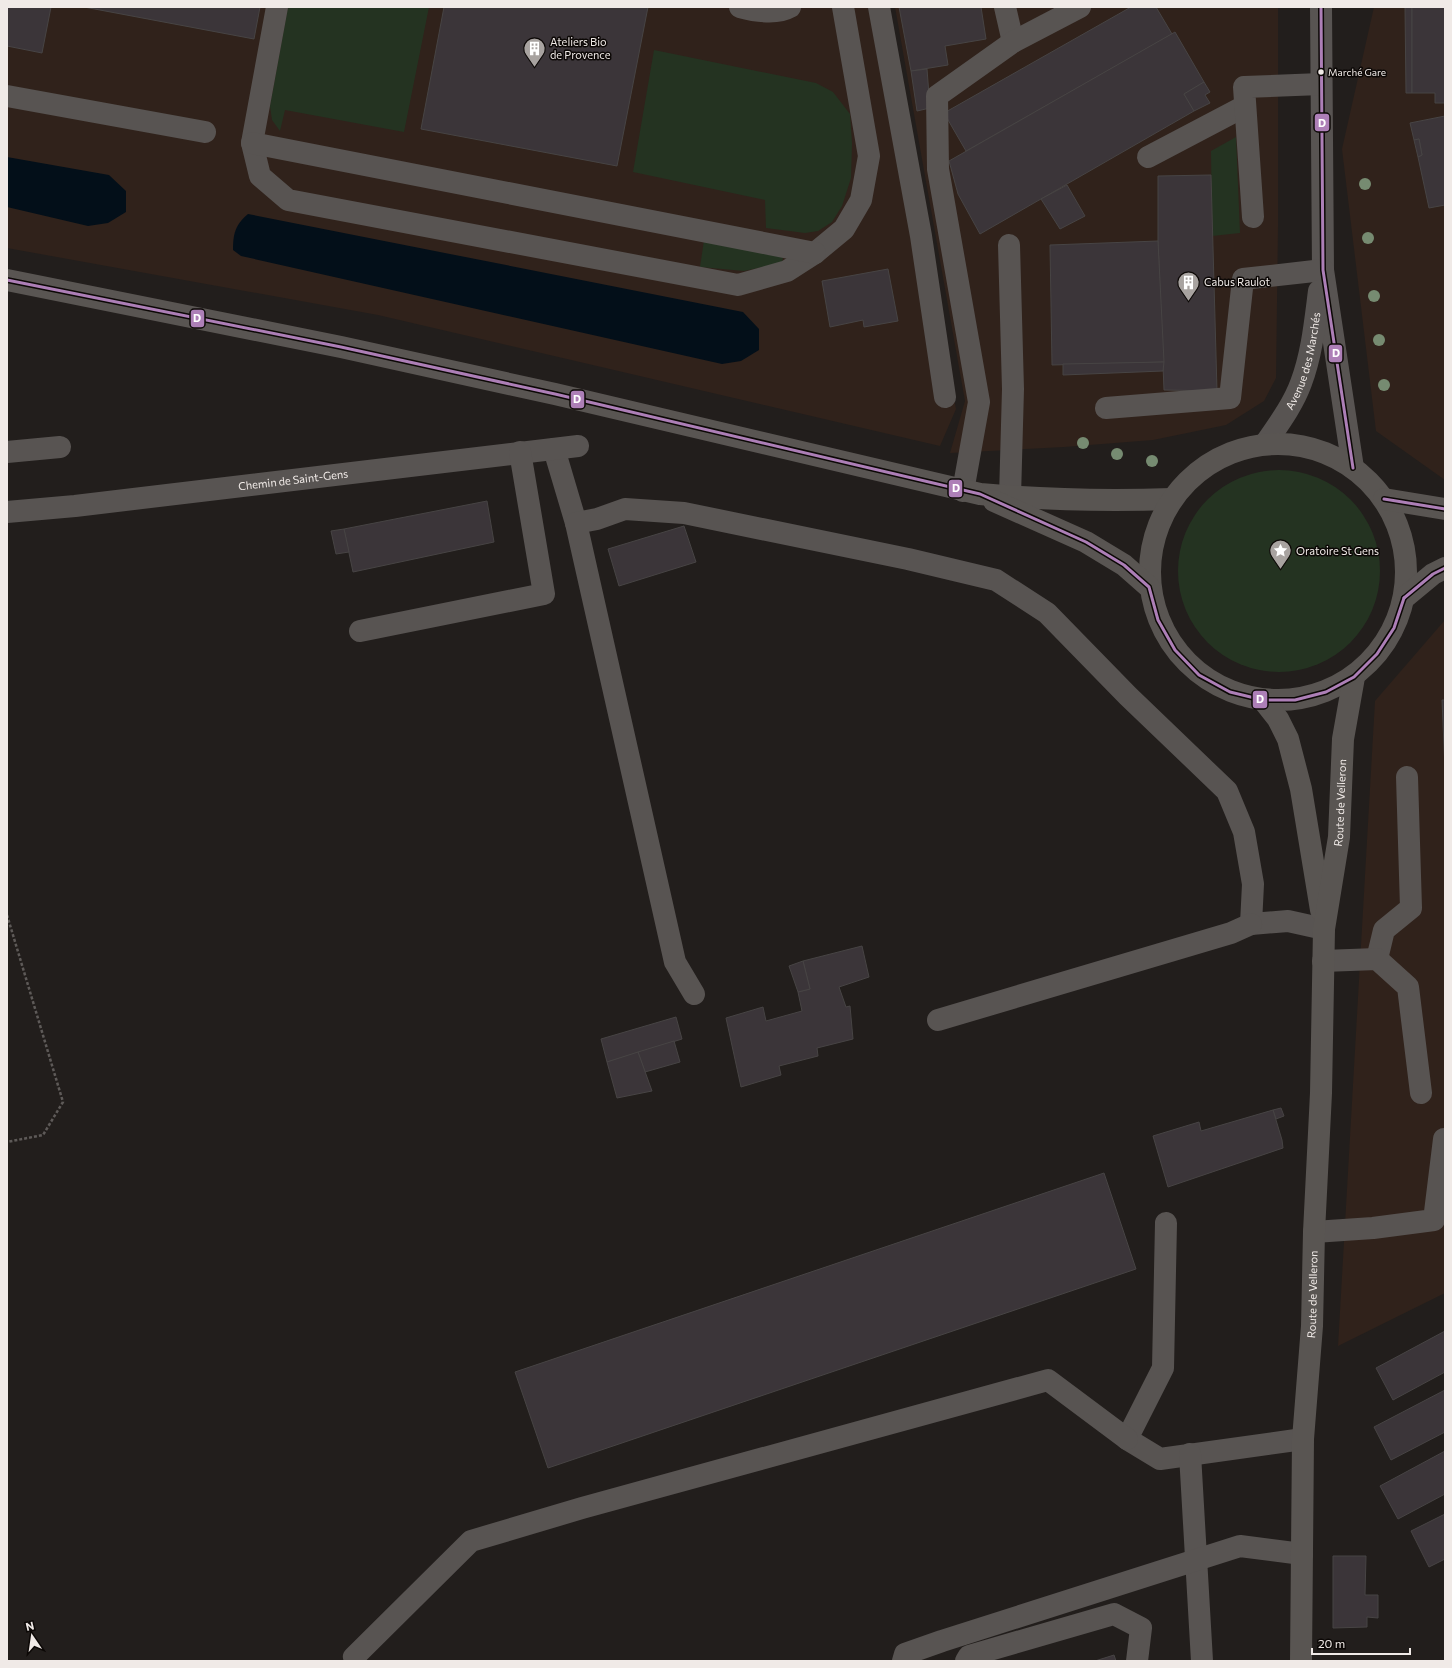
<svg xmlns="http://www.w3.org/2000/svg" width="1452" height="1668" viewBox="0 0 1452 1668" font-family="Commissioner,sans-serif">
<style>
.built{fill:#30221b}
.green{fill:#243321}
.water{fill:#030f19}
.building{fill:#3b3539;stroke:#474444}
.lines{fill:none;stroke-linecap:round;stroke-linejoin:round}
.path{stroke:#5e5a58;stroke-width:2.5;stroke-dasharray:3 2;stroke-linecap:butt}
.minor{stroke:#585452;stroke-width:22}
.major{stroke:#595552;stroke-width:22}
.bus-1-casing{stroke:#0c0806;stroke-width:6}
.bus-1{stroke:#ad7fb7;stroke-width:3}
.tree{fill:#768b71}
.bus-dot{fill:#f0eae7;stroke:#0c0806;stroke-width:1.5}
.labels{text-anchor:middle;stroke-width:3;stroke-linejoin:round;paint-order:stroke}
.bus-label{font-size:10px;fill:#f0eae7;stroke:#0c0806;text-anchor:start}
.poi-label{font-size:11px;fill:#f0eae7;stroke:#0c0806;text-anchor:start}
.street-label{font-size:11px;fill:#f0eae7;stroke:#0c0806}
.line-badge{stroke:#0c0806;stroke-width:1.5}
.badge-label{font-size:11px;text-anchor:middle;font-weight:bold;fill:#fff}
</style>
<rect width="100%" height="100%" fill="#221e1c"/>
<g class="built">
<polygon points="7,7 883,7 956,409 940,446 378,315 7,248"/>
<polygon points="895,7 1278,7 1278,227 1276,378 1264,401 1226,425 1153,440 1064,447 950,453 965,401"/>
<polygon points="1374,7 1445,7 1445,480 1376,431 1342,149"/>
<polygon points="1445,620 1445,1293 1338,1346 1375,701"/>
</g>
<g class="green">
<polygon points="288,7 429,7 404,132 285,110 280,131 272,120 270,106"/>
<polygon points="654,50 816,83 833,92 850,114 852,143 851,178 842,206 832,222 818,231 805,233 766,228 765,200 633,172"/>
<polygon points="1236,137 1240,233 1212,236 1211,151"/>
<polygon points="704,240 783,257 782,263 744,271 700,267"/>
<circle cx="1279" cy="571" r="101"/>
</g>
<g class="water">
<polygon points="7,157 109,175 126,191 126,212 108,223 88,226 7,207"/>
<path d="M248 214 743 312 759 329V350L741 361 722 364 241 256 233 250C233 234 235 225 248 214Z"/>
</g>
<g class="building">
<polygon points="7,7 51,7 42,53 7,46"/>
<polygon points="84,7 260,7 254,39"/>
<polygon points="444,7 648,7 617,166 421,129"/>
<polygon points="899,7 981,7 986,39 945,46 948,65 911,71"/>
<polygon points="1131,7 1156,7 1172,34 966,151 944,113"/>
<polygon points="1405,7 1412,7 1412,93 1406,93"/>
<polygon points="1412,7 1445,7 1445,103 1435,103 1435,93 1412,93"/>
<polygon points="1175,32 1204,82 1184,94 1194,111 980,234 958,194 949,161"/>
<polygon points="927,69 930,108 917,111 911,71"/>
<polygon points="1204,82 1210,92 1205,95 1210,103 1194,111 1184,94"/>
<polygon points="1445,116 1445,205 1429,208 1418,157 1422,155 1419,139 1414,140 1410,123"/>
<polygon points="1419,139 1422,155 1418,157 1414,140"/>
<polygon points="1211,175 1217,391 1164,390 1158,241 1158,176"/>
<polygon points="1067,185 1085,216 1060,229 1041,199"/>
<polygon points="1158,241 1164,362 1052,365 1050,245"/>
<polygon points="888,269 898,321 864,327 863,320 830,327 822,281"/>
<polygon points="1164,362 1163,371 1063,375 1063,364"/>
<polygon points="487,501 494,542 353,572 344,529"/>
<polygon points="684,526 696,562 619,586 608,549"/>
<polygon points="344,529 349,552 336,554 331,531"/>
<polygon points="1442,700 1445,700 1445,769"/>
<polygon points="862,946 869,977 839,987 846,1007 850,1006 853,1039 817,1048 818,1056 779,1066 781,1075 741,1087 726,1018 763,1007 766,1021 802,1011 798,992 810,989 803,961"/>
<polygon points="803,961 810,989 798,992 789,966"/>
<polygon points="676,1017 682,1039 607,1062 601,1039"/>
<polygon points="674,1041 680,1062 645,1072 638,1052"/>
<polygon points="638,1052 652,1091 617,1098 607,1062"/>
<polygon points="1281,1108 1284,1116 1276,1119 1273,1110"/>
<polygon points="1273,1110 1282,1140 1283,1148 1168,1187 1153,1136 1199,1122 1201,1131"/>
<polygon points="1104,1173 1136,1269 548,1468 515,1372"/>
<polygon points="1445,1331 1445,1372 1393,1400 1376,1368"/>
<polygon points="1445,1390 1445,1432 1391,1460 1374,1427"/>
<polygon points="1445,1451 1445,1494 1398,1519 1380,1486"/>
<polygon points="1445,1514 1445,1559 1429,1567 1411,1531"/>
<polygon points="1333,1556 1366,1556 1365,1595 1378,1595 1378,1618 1367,1617 1367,1627 1333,1628"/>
<polygon points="1114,1655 1116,1661 1095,1661"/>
</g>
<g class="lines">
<polyline class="path" points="7,915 63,1102 43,1135 7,1142"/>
<g class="minor">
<polyline points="277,7 252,143 260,176 288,200 738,285 787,271 815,253 844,229 861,200 869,156 843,7"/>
<path d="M740 7C755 11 776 15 790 7"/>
<polyline points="879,7 921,236 945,397"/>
<polyline points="1005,7 1013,42"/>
<polyline points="1321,7 1323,270 1353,468"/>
<polyline points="7,96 205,132"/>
<polyline points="252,143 815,253"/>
<polyline points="1148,157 1245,106"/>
<polyline points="1253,217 1244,87 1321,84"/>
<polyline points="1009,245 1013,389 1010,497"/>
<polyline points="1106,408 1230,398 1243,279 1323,270"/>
<path id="s1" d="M1265 444C1278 425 1293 405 1301 383 1312 354 1315 322 1319 291"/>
<polyline points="554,449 576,523"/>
<polyline points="7,452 60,447"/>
<polyline points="963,491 979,402 938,169 937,96 1013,42 1080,7"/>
<path id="s2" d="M7 512 75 506 578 446"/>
<polyline points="360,631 544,594 520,452"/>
<polyline points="1377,959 1384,930 1411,908 1407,777"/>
<polyline points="1323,961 1377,959 1408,987 1421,1093"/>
<polyline points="694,994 675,962 576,523 597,519 625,509 684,513 908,559 996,580 1047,613 1128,696 1227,791 1244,832 1253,884 1251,924 1288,921 1324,929"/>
<polyline points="938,1020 1231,933 1251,924"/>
<polyline points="1166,1223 1163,1368 1127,1439 1160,1459 1303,1439"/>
<polyline points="1314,1232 1373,1228 1434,1220 1444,1139"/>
<polyline points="1190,1454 1202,1661"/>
<polyline points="356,1661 354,1657 471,1541 582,1508 1048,1380 1127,1439"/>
<polyline points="903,1661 905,1654 942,1641 1240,1546 1302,1554"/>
<polyline points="966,1661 969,1656 1114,1614 1141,1628 1137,1661"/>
</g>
<g class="major">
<path d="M7 280 341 347 555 394 980 494C1045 500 1107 501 1172 499"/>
<circle cx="1278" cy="572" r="128"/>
<polyline points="1384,499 1445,509"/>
<polyline points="994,501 1086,542 1124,565 1149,587"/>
<polyline points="1404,598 1433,574 1445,568"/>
<polyline points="1263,700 1278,719 1288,739 1301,789 1321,910"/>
<path id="s3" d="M1301 1661 1303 1439 1312 1326 1314 1232 1321 1093 1324 929 1339 837 1343 739 1354 677"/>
</g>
<defs>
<g id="bus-1">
<polyline points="1321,7 1323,270 1353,468"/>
<polyline points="7,280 341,347 555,394 980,494 1086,542 1124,565 1149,587 1158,620 1175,650 1199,675 1230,692 1263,700 1295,700 1326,692 1354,677 1377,654 1394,628 1404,598"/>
<polyline points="1384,499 1445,509"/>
<polyline points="1404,598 1433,574 1445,568"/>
</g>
</defs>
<use href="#bus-1" class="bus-1-casing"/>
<use href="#bus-1" class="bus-1"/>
</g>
<g class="tree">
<circle cx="1365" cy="184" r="6"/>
<circle cx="1368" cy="238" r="6"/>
<circle cx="1374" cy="296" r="6"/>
<circle cx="1379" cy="340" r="6"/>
<circle cx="1384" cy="385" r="6"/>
<circle cx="1083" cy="443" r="6"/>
<circle cx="1117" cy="454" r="6"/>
<circle cx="1152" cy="461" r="6"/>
</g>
<defs>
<symbol id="building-pin" viewBox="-11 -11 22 30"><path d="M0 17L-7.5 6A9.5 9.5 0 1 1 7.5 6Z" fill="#a8a3a0" stroke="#0c0806"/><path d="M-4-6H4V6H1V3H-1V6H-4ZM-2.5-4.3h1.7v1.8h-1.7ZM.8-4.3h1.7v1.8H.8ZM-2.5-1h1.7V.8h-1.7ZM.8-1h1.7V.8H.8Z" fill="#fff"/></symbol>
<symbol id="sight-pin" viewBox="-11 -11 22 30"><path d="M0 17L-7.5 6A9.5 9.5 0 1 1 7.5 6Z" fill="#a8a3a0" stroke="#0c0806"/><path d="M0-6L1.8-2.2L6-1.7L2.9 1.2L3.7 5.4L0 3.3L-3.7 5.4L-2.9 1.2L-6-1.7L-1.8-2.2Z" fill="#fff"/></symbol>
</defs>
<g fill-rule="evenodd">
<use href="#building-pin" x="522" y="36" width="25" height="34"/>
<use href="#building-pin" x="1176" y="270" width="25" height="34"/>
<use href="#sight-pin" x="1268" y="538" width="25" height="34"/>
</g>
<circle class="bus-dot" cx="1321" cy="72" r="3.5"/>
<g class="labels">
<g class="bus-label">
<text x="1328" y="76">Marché Gare</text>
</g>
<g class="poi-label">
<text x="550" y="46">Ateliers Bio<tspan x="550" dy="13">de Provence</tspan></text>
<text x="1204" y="286">Cabus Raulot</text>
<text x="1296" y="555">Oratoire St Gens</text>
</g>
<g class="street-label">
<text dy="4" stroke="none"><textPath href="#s1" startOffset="93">Avenue des Marchés</textPath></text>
<text dy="4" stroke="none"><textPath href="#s2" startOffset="288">Chemin de Saint-Gens</textPath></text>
<text dy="4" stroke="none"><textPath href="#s3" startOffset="860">Route de Velleron</textPath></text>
<text dy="4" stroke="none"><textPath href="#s3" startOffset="367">Route de Velleron</textPath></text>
</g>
</g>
<g class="line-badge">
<rect x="1314" y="113" width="16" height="19" rx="4" fill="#ad7fb7"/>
<rect x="190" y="309" width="15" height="19" rx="4" fill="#ad7fb7"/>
<rect x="1328" y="344" width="15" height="19" rx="4" fill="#ad7fb7"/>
<rect x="570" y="390" width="15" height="19" rx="4" fill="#ad7fb7"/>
<rect x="948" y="479" width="15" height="19" rx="4" fill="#ad7fb7"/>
<rect x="1252" y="690" width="16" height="19" rx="4" fill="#ad7fb7"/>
</g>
<g class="badge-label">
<text x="1322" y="127">D</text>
<text x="197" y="322">D</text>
<text x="1336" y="357">D</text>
<text x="577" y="403">D</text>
<text x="956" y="492">D</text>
<text x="1260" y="703">D</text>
</g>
<rect width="1452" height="1668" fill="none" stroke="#f0eae7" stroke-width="16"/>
<g transform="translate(32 1636) rotate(347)" stroke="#0c0806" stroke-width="3" paint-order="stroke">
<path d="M0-3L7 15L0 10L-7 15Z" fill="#f0eae7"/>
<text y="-6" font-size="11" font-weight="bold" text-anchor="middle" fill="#f0eae7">N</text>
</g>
<path d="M1312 1648v6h98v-6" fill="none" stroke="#f0eae7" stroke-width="2"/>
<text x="1318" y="1648" font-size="12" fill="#f0eae7" stroke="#0c0806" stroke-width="3" paint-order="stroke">20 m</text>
</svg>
